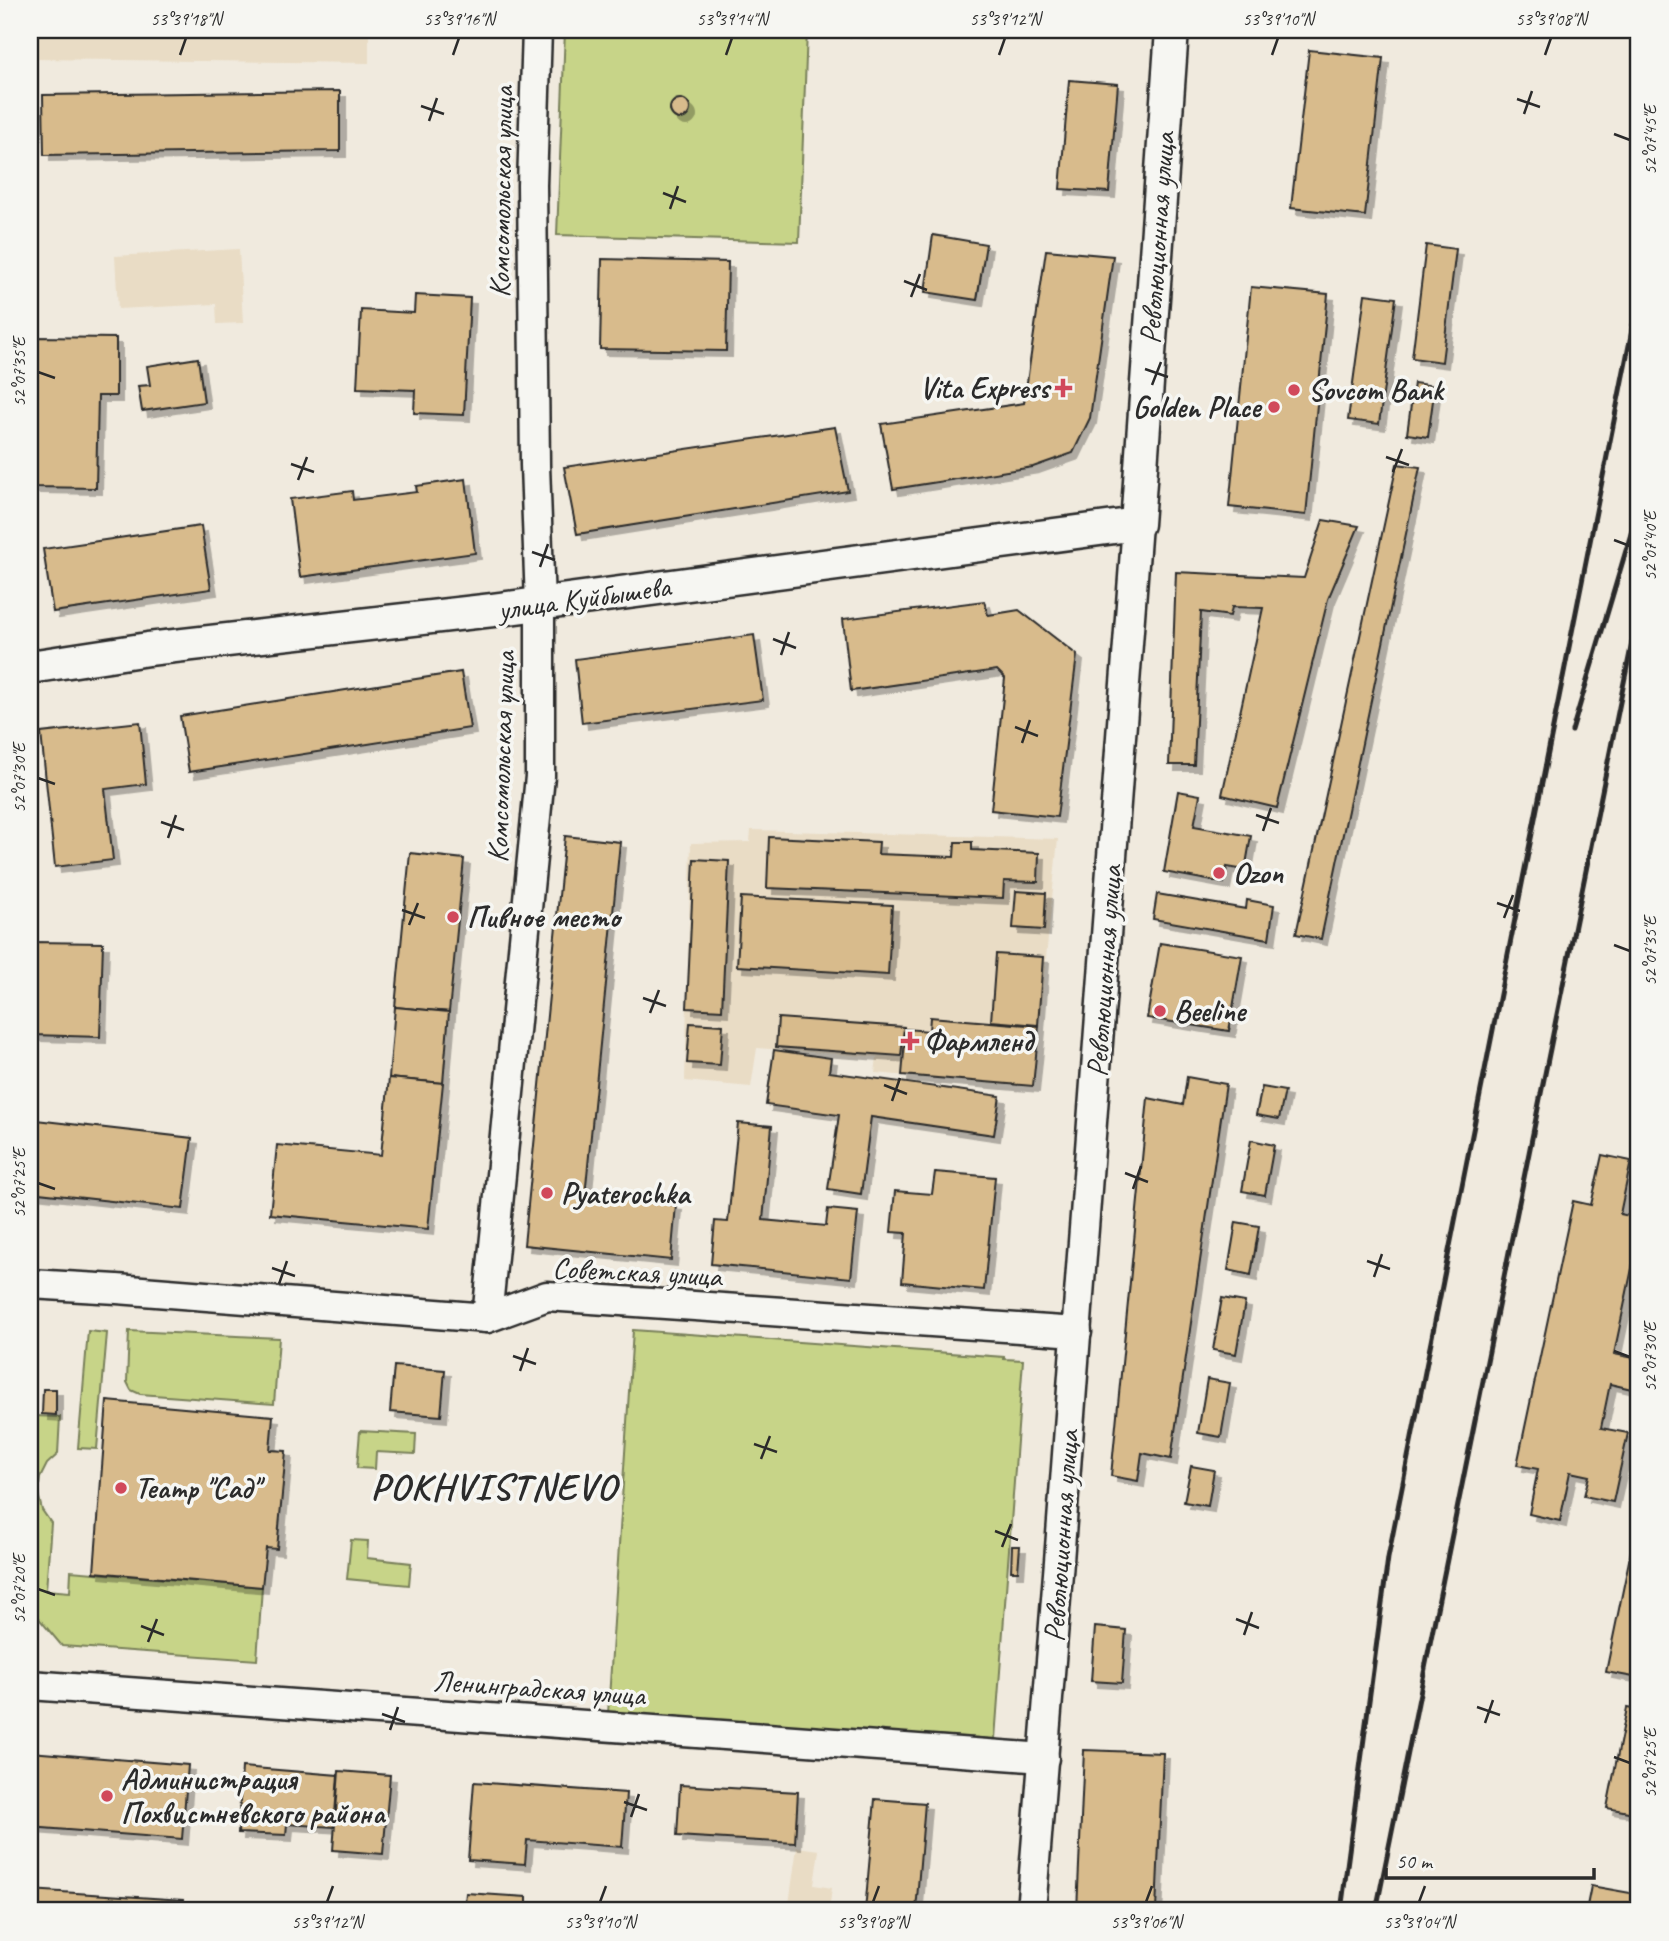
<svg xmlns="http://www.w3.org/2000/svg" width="1669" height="1941" viewBox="0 0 1669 1941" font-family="Caveat,sans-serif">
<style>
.built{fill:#e9dcc5}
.green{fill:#c7d488;stroke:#79805a;stroke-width:2}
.building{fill:#d8bb8c;stroke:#2b2b2b;stroke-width:2;filter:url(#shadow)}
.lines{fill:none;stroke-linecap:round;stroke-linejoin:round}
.tertiary-casing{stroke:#2b2b2b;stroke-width:33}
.secondary-casing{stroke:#2b2b2b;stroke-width:37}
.tertiary{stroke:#f6f6f2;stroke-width:28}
.secondary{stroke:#f6f6f2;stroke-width:32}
.rail{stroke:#2b2b2b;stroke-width:5}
.ticks{fill:none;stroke:#2b2b2b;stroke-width:2.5}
.poi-dot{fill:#d1495b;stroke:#f6f6f2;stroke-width:2.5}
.labels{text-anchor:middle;stroke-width:7;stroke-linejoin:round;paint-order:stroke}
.street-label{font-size:30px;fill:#2b2b2b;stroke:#f6f6f2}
.poi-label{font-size:30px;font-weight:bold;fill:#2b2b2b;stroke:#f6f6f2;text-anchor:start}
.district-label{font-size:37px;font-weight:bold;letter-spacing:2px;fill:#2b2b2b;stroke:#f6f6f2}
.neatline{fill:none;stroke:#2b2b2b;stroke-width:2.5}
.ticks-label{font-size:18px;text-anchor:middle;fill:#2b2b2b}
</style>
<defs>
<filter id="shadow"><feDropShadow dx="6" dy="6" stdDeviation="0" flood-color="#0004"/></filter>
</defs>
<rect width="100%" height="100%" fill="#f0eade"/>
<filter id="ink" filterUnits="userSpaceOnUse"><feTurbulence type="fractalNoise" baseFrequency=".0143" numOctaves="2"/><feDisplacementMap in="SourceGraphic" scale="14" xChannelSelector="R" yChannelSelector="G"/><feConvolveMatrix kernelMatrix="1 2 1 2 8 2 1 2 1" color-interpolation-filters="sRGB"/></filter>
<g filter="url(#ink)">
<g class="built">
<polygon points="33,30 369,30 369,63 33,59"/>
<polygon points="239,249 243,323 217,324 216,304 118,309 115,256"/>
<polygon points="751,830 1058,839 1033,1087 875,1073 877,1057 757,1048 751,1087 685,1081 691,843 750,842"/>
<polygon points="797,1847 819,1850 814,1885 832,1888 829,1911 788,1911"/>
</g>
<g class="green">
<polygon points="565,30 807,30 799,242 557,235"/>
<polygon points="633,1330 1004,1357 1004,1359 1023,1360 995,1739 608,1714"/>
<polygon points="88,1331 107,1333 97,1449 78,1448"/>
<polygon points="129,1331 279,1338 274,1404 140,1394 131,1390 127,1382"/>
<polygon points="34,1416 60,1417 58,1454 47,1464 40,1478 38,1494 42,1510 51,1523 46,1590 70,1592 71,1571 262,1587 257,1660 62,1646 30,1608 30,1496"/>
<polygon points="360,1431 416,1434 415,1454 376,1452 375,1469 357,1468"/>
<polygon points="351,1540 368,1541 367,1558 411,1563 409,1585 347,1579"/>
</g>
<g class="building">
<polygon points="828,30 891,30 891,33"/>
<polygon points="1309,50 1383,58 1365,216 1291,208"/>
<polygon points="1069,80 1118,84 1109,192 1060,189"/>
<polygon points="340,91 340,151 44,155 43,95"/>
<circle cx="680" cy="109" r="10"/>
<polygon points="933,235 986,244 977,300 925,292"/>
<polygon points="1426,245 1456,249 1442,362 1412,358"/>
<polygon points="1046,250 1113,256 1090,418 1073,453 1033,467 893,489 881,424 1024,403"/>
<polygon points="602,259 728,262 726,351 600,349"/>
<polygon points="1251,287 1328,294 1306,515 1229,507"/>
<polygon points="1365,294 1396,298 1379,424 1348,420"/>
<polygon points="415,295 470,298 464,415 414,413 415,390 357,388 361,310 414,313"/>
<polygon points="35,337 116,338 116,396 98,396 96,488 33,487"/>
<polygon points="198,358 204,402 142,411 138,386 150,385 147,366"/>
<polygon points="1414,383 1435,386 1428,437 1407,434"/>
<polygon points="835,427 848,491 577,534 564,467"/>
<polygon points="1397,464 1420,467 1321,939 1296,934"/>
<polygon points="466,479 475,553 300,577 290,499 352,491 353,500 417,492 416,486"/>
<polygon points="1323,520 1359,526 1328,599 1277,808 1222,795 1263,608 1232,607 1230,616 1201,612 1194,765 1169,765 1176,572 1304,578"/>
<polygon points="201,526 211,589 53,612 43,549"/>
<polygon points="984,601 988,615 1019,610 1077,655 1057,817 991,810 1005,678 997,670 851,691 843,619"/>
<polygon points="754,635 763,700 582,723 575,659"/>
<polygon points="461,672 470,728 189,772 180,716"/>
<polygon points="140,722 146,784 105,789 113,860 55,867 41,733"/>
<polygon points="1178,791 1200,795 1194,826 1251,836 1245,870 1227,867 1224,883 1164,872"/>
<polygon points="565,836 620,842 585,1196 676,1205 671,1260 524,1245"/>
<polygon points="769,837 879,842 878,854 954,857 955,842 972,842 972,850 1039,853 1038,882 1004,881 1003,898 767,888"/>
<polygon points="410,853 464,859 449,1012 395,1007"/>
<polygon points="694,859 729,861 722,1010 687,1008"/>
<polygon points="1016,891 1046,893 1044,930 1013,928"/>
<polygon points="1157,894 1246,909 1247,900 1274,905 1269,939 1153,919"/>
<polygon points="741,897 892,905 888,975 737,966"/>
<polygon points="35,942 103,943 100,1037 33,1035"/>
<polygon points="1160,943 1242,956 1229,1031 1147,1018"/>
<polygon points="996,954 1043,957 1038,1025 991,1021"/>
<polygon points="395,1007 449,1012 443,1083 389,1078"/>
<polygon points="930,1017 1039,1026 1033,1086 902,1075 906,1029 929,1031"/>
<polygon points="778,1018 904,1027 901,1056 776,1047"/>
<polygon points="690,1023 723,1025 720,1065 687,1063"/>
<polygon points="774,1050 831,1058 829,1072 1000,1096 994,1135 871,1117 861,1194 828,1189 839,1115 766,1105"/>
<polygon points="1187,1077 1226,1084 1171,1459 1142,1453 1138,1481 1111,1476 1148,1098 1183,1105"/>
<polygon points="389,1078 443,1083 428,1229 270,1214 277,1145 381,1155"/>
<polygon points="1262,1087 1285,1091 1279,1119 1256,1115"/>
<polygon points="36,1120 192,1138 183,1209 30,1192 30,1169"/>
<polygon points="738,1123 772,1126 763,1220 826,1226 828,1209 858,1212 851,1278 711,1264 715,1221 728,1222"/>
<polygon points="1251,1140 1274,1145 1265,1195 1242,1191"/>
<polygon points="1602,1155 1631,1161 1620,1214 1639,1218 1639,1235 1614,1354 1639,1359 1639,1374 1636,1390 1610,1384 1601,1428 1628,1433 1613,1502 1584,1496 1589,1476 1570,1472 1560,1521 1529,1514 1538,1469 1517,1465 1573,1201 1591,1205"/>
<polygon points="935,1172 995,1177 984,1290 902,1282 906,1233 891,1232 895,1191 932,1194"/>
<polygon points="1236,1222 1259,1226 1251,1275 1228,1270"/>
<polygon points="1222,1298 1245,1302 1236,1354 1213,1350"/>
<polygon points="394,1366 445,1370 441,1416 390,1412"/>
<polygon points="1207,1379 1230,1383 1221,1437 1198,1433"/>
<polygon points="43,1389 56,1389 56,1415 42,1414"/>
<polygon points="107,1401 273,1416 270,1450 286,1451 277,1549 266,1548 262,1587 94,1572"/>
<polygon points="1191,1466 1214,1470 1208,1506 1184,1502"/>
<polygon points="1012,1546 1020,1546 1018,1571 1011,1571"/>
<polygon points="1632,1546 1639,1547 1639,1678 1606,1672"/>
<polygon points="1095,1627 1126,1630 1122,1683 1091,1681"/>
<polygon points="1627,1708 1639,1710 1639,1814 1607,1808"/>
<polygon points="1084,1750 1163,1753 1156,1911 1077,1911"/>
<polygon points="30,1752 188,1765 182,1839 30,1827"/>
<polygon points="242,1767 338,1775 334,1827 287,1824 286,1835 238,1833"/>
<polygon points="339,1771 390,1775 383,1854 333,1850"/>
<polygon points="474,1782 626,1793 622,1847 527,1840 525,1864 468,1860"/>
<polygon points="680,1785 798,1792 795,1843 677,1836"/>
<polygon points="875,1799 925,1803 916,1911 865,1911"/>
<polygon points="1591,1886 1636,1894 1633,1911 1586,1911"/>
<polygon points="30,1890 183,1900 182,1911 30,1911"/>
<polygon points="466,1893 527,1897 527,1911 464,1911"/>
</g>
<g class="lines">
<defs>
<g id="tertiary">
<polyline points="30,1284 117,1289 487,1318 547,1296 1077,1332"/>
<polyline points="487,1318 540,776 540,604 535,465 532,185 537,30"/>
<polyline points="30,1685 1044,1758"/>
<polyline points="1031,1911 1059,1561 1137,524"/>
</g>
<polyline id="secondary" points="30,667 148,649 493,610 1137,524 1172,30"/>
</defs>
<use href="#tertiary" class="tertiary-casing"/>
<use href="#secondary" class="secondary-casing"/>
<use href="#tertiary" class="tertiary"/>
<use href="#secondary" class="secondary"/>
<g class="rail">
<polyline points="1572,731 1639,507"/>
<polyline points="1341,1911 1388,1558 1639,295"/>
<polyline points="1376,1911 1639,608"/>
</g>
</g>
</g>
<path class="ticks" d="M180 55 186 38M453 55 459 38M726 55 732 38M999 55 1005 38M1272 55 1278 38M1545 55 1551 38M1517 99 1540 107M421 106 444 114M1524 114 1532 91M429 121 437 98M1614 134 1630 140M663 193 686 202M670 209 678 186M904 281 927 290M911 297 920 274M1145 369 1168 377M38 372 55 378M1152 385 1161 362M1386 457 1409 465M291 464 314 472M1393 472 1402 449M298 480 307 457M1614 540 1630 546M532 552 555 560M540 567 548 544M773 639 796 648M781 655 789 632M1015 727 1038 736M1022 743 1030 720M38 778 55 784M1256 815 1279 823M161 822 184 830M1263 831 1271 808M168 838 176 815M1497 903 1520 911M402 910 425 918M1504 918 1513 895M409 925 418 903M1614 945 1630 951M643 998 666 1006M650 1013 659 990M884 1085 907 1094M892 1101 900 1078M1125 1173 1148 1182M38 1183 55 1189M1133 1189 1141 1166M1367 1261 1390 1269M272 1268 295 1276M1374 1277 1382 1254M279 1284 287 1261M1614 1351 1630 1357M513 1356 536 1364M520 1371 528 1348M754 1444 777 1452M761 1459 770 1436M995 1531 1018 1540M1002 1547 1011 1524M38 1589 55 1595M1236 1619 1259 1628M141 1626 164 1635M1244 1635 1252 1612M148 1642 157 1619M1477 1707 1500 1715M382 1714 405 1722M1485 1723 1493 1700M390 1730 398 1707M1614 1757 1630 1763M624 1802 647 1810M631 1817 639 1794M327 1902 333 1886M600 1902 606 1886M873 1902 879 1886M1146 1902 1152 1886M1419 1902 1425 1886"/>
<g class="poi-dot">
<path d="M1059.5 377.5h7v7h7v7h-7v7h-7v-7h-7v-7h7z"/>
<circle cx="1294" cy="390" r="7"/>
<circle cx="1274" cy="407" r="7"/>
<circle cx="1219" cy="873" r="7"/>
<circle cx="453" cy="917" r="7"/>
<circle cx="1160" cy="1011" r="7"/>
<path d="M906.5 1030.5h7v7h7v7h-7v7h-7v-7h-7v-7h7z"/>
<circle cx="547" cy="1193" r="7"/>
<circle cx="121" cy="1488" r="7"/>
<circle cx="107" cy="1796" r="7"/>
</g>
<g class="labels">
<g class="street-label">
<text transform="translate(501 192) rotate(-89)" y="10">Комсомольская улица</text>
<text transform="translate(1157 238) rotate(-86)" y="10">Революционная улица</text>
<text transform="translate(584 598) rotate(-8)" y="10">улица Куйбышева</text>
<text transform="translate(501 757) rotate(-88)" y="10">Комсомольская улица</text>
<text transform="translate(1104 971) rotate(-86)" y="10">Революционная улица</text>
<text transform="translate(637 1272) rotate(3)" y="10">Советская улица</text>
<text transform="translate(1061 1536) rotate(-86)" y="10">Революционная улица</text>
<text transform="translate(539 1688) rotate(4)" y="10">Ленинградская улица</text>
</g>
<g class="poi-label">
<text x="1049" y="398" text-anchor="end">Vita Express</text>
<text x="1308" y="400">Sovcom Bank</text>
<text x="1260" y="417" text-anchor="end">Golden Place</text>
<text x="1233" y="883">Ozon</text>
<text x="467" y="927">Пивное место</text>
<text x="1174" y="1021">Beeline</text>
<text x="924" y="1051">Фармленд</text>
<text x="561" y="1203">Pyaterochka</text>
<text x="135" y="1498">Театр "Сад"</text>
<text x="121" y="1789">Администрация<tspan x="121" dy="34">Похвистневского района</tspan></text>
</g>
<g class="district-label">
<text x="494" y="1499">POKHVISTNEVO</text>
</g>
</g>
<rect width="1669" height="1941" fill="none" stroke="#f6f6f2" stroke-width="77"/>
<path d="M1386 1868v10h208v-10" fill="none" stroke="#2b2b2b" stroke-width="3.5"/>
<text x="1396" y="1868" font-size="21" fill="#2b2b2b" stroke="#f6f6f2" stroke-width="5" paint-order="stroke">50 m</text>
<rect x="38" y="38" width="1592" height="1864" class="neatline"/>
<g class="ticks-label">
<text x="186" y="25">53°39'18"N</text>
<text x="459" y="25">53°39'16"N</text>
<text x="732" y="25">53°39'14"N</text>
<text x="1005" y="25">53°39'12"N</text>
<text x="1278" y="25">53°39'10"N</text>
<text x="1551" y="25">53°39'08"N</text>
<text transform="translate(1650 140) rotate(-90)" y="6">52°07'45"E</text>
<text transform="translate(19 372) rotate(-90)" y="6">52°07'35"E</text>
<text transform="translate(1650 546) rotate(-90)" y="6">52°07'40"E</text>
<text transform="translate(19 778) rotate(-90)" y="6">52°07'30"E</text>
<text transform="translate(1650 951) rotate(-90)" y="6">52°07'35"E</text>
<text transform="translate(19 1183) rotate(-90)" y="6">52°07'25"E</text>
<text transform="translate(1650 1357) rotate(-90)" y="6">52°07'30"E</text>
<text transform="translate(19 1589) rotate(-90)" y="6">52°07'20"E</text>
<text transform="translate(1650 1763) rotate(-90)" y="6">52°07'25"E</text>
<text x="327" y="1928">53°39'12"N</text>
<text x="600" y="1928">53°39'10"N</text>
<text x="873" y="1928">53°39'08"N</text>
<text x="1146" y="1928">53°39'06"N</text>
<text x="1419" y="1928">53°39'04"N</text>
</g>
</svg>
